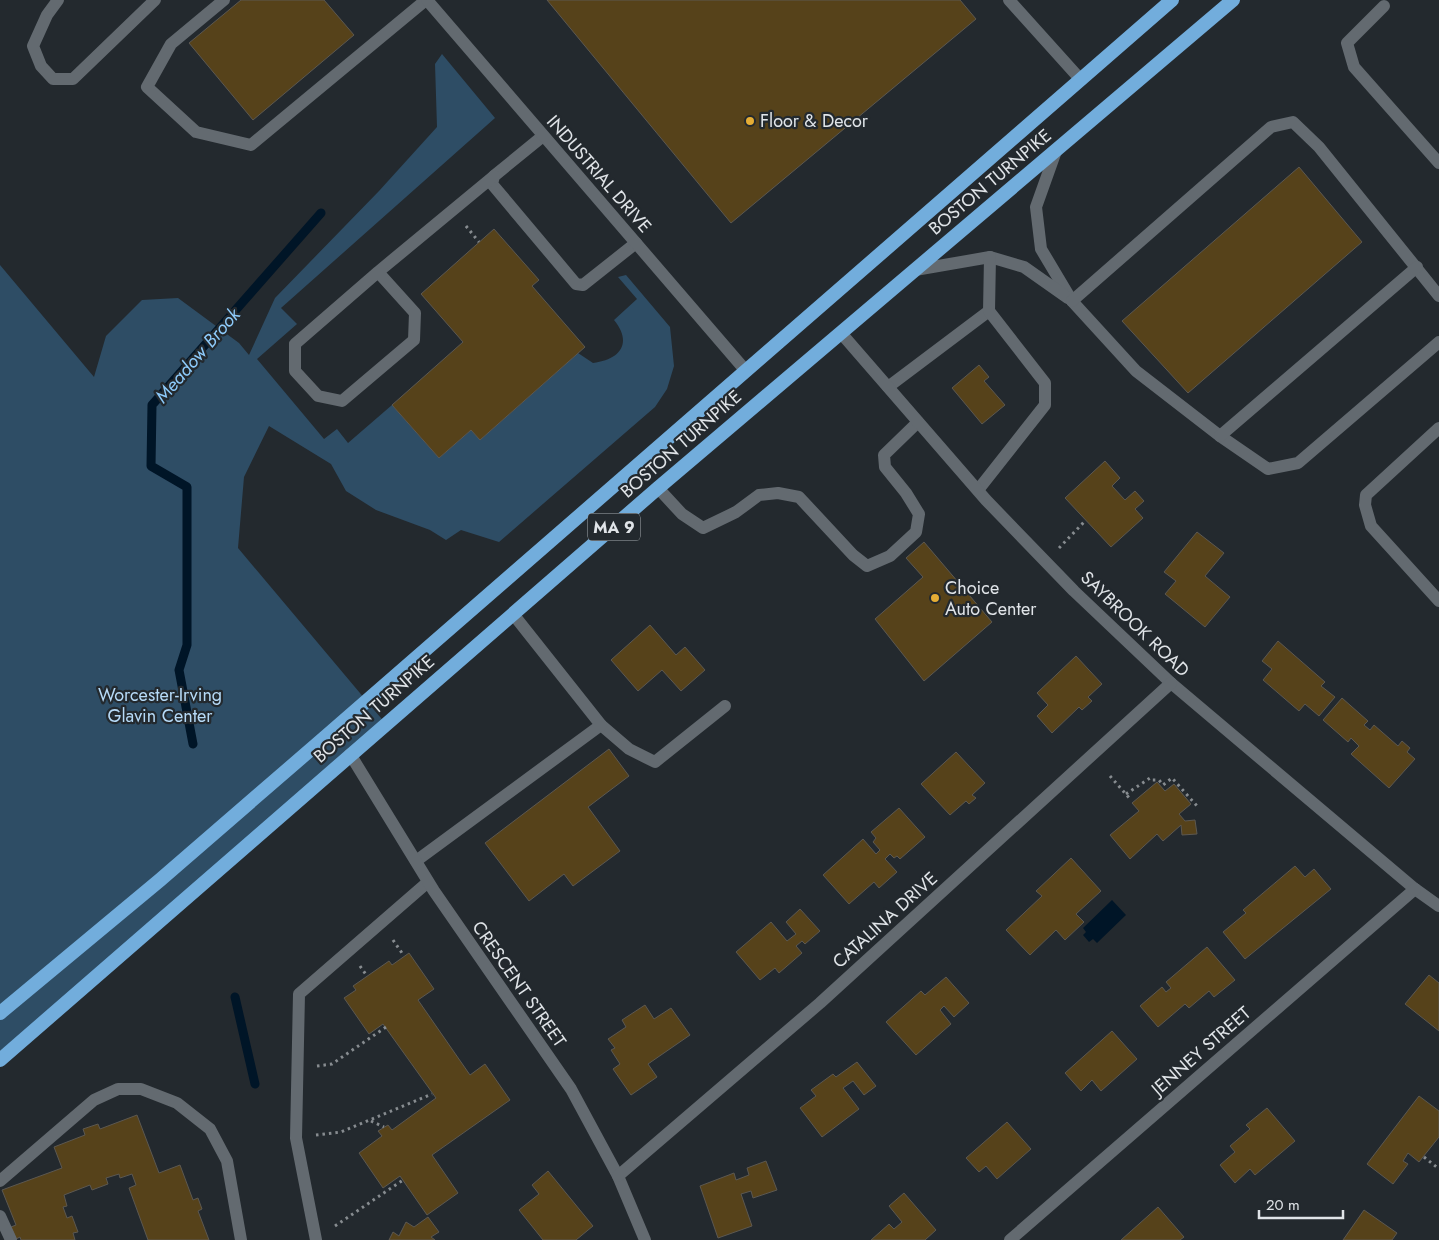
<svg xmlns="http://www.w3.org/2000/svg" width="1439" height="1240" viewBox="0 0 1439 1240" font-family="Jost,sans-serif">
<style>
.green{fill:#2e4d65}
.water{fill:#001527}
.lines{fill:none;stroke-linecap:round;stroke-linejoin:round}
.stream{stroke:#001527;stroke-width:9}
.building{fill:#56421a;stroke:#5c5851}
.path{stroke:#878c90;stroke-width:3;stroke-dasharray:2.5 4;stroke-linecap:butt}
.service{stroke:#636a70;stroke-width:12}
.minor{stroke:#636a70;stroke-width:12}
.trunk{stroke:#72addc;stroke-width:14}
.poi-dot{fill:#e5ad35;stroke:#23292e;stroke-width:2}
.labels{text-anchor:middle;stroke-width:4.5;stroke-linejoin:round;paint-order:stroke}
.shield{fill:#23292e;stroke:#a7acb0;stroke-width:1}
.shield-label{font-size:16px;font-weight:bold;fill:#e0e4e8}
.poi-label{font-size:18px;fill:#e0e4e8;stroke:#23292e;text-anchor:start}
.street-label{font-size:18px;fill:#e0e4e8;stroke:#23292e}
.park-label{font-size:18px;fill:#b6daf7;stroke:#23292e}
.water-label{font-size:19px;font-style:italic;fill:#8dcafa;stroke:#23292e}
</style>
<rect width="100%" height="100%" fill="#23292e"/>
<path class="green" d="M442 54 495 118 281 308 297 324 257 359 324 439 337 429 348 443 392 405 439 458 471 430 480 440 578 353 593 363C620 360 633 343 614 320L637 299 618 277 626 275 670 327 674 366 667 389 655 407 499 542 461 530 446 540 430 530 376 510 346 491 331 464 269 426 244 477 238 548 386 724 0 1051V265L94 377 106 336 142 300 178 298 239 343 249 355 275 298 379 191 437 127 435 64Z"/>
<polygon class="water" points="1112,900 1126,915 1097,943 1093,939 1089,942 1083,935 1086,932 1083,928"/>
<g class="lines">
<g class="stream">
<polyline points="193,744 179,670 187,645 187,487 151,466 152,405 321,213"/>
<polyline points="235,997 255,1084"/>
</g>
</g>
<g class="building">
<polygon points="241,0 324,0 354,35 253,120 189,43"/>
<polygon points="547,0 960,0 976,19 731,223"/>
<polygon points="1299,167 1362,242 1188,393 1122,321"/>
<polygon points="494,229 539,280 532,286 585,347 480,440 471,430 439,458 392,405 463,342 421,294"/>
<polygon points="979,365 989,377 984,381 1005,405 982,424 952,388"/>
<polygon points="1105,461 1120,478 1112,486 1125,500 1135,491 1144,501 1135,509 1143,518 1111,547 1065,498"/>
<polygon points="1197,532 1224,553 1205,576 1230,597 1205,627 1165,594 1176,581 1164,572"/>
<polygon points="924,542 992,622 924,681 875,619 923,577 906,558"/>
<polygon points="650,625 676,655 685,647 705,670 681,691 662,670 638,691 611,660"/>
<polygon points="1278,641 1325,682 1321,686 1335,697 1319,716 1305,704 1299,711 1263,680 1272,669 1262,661"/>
<polygon points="1076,656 1102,684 1088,697 1092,701 1082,710 1079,707 1052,733 1037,716 1048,705 1037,693"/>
<polygon points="1342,698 1368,721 1364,725 1370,730 1374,725 1398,746 1402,741 1410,748 1407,752 1415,759 1389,788 1351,754 1359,746 1351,738 1348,742 1323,720"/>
<polygon points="609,749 629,776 588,807 620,851 573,886 564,874 529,901 485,843"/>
<polygon points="956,752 985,783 972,795 976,798 969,804 966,801 950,815 921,784"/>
<polygon points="1157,782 1165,791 1174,784 1191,804 1179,814 1185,821 1195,820 1197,834 1182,835 1181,825 1163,841 1157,834 1130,859 1110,835 1139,811 1132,803"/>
<polygon points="899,808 925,837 900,859 897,856 894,858 890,854 885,859 897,872 879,888 874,882 849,904 823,875 863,839 876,854 880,850 873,842 876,838 871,832"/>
<polygon points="1071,858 1101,891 1076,914 1084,922 1065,940 1056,930 1030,955 1006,930 1042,896 1036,891"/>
<polygon points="1295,866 1305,877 1314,869 1331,889 1245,959 1223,932 1246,913 1243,910"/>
<polygon points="800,909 820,931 805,944 802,941 796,946 802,953 779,973 775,968 760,980 736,952 771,922 787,941 796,934 786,922"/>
<polygon points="1207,947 1235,980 1214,997 1209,991 1189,1008 1185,1004 1158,1027 1140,1006 1162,987 1166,992 1171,988 1166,982"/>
<polygon points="409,953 434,989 418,1000 470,1075 485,1064 510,1100 432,1155 458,1193 427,1215 400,1176 383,1188 359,1153 382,1136 378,1131 388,1125 392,1130 436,1098 383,1024 369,1034 344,998 356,990 353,986 389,961 392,965"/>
<polygon points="1429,975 1439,983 1439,1031 1405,1004"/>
<polygon points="946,977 969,1003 954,1017 944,1006 940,1010 951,1024 916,1055 886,1022 921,991 925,995"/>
<polygon points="645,1005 654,1019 671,1008 690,1035 648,1064 657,1077 631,1095 613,1069 620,1064 611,1050 615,1048 608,1039 626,1027 622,1020"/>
<polygon points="1112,1031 1137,1059 1101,1091 1092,1080 1081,1091 1065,1073"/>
<polygon points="857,1062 876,1086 864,1095 853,1081 843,1088 859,1109 822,1137 800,1108 816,1096 811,1090 833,1074 836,1077"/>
<polygon points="1419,1096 1439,1111 1439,1137 1419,1162 1408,1153 1403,1161 1408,1164 1393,1184 1367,1164"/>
<polygon points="1267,1108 1295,1141 1255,1175 1250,1169 1235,1183 1220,1165 1235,1152 1230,1146 1250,1129 1246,1125"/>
<polygon points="137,1115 159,1173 180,1165 193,1200 198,1198 202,1209 198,1211 209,1240 148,1240 129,1188 136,1185 132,1174 120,1178 119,1174 106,1178 108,1184 92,1190 90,1185 64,1195 67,1206 63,1207 67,1218 72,1216 78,1232 73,1233 75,1240 21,1240 20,1237 16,1239 11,1227 16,1225 2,1190 62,1168 54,1147 85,1135 83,1129 98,1124 100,1129"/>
<polygon points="1007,1122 1031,1149 997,1179 986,1166 979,1172 966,1158"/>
<polygon points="766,1161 777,1190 753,1198 751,1191 741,1194 752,1226 718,1238 700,1186 734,1173 736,1180 749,1175 747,1168"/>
<polygon points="548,1171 593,1226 576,1240 543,1240 519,1210 539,1194 532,1185"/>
<polygon points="904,1193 936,1230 925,1240 871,1240 889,1224 894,1229 902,1222 889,1206"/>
<polygon points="1158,1207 1184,1237 1180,1240 1121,1240"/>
<polygon points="1364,1210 1397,1233 1392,1240 1343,1240"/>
<polygon points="428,1217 439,1232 431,1237 435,1240 389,1240 393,1232 399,1236 406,1222 414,1227"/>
</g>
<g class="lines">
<g class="path">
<polyline points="466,226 479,242"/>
<polyline points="1059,548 1086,520"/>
<polyline points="1110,776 1131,800"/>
<polyline points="1126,794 1150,778 1152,780 1159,780 1163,785 1172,778 1197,806"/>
<polyline points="393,940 404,956"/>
<polyline points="360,966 367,976"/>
<polyline points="317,1066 332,1064 386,1027"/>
<polyline points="371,1121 384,1127"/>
<polyline points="316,1135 341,1132 432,1094"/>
<polyline points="1424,1157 1439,1169"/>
<polyline points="335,1226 403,1180"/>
</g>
<g class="service">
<polyline points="58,0 47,15 33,46 41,66 53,79 73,79 155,0"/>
<polyline points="224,0 171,44 147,87 196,132 251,145 426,0"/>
<polyline points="1009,0 1081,80"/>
<polyline points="1384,6 1347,43 1354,67 1439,163"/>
<polyline points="543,136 494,176 492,184 576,284 583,285 636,243"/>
<polyline points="1056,151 1036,207 1041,249 1072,301 1136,371 1220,436 1268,469 1298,463 1439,342"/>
<polyline points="915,270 990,257 1024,267 1068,298"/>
<polyline points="378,272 415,313 414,340 342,401 318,396 295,371 295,344 378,272 494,176"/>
<polyline points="1072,301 1271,127 1293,122 1319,147 1439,296"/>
<polyline points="888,387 989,311"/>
<polyline points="1220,436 1417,267"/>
<polyline points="658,488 682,514 703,528 736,512 759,495 778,493 799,497 853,555 867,566 890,556 916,532 919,514 906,493 885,467 884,455 918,422"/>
<polyline points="978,490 1045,405 1045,383 989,311 990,257"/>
<polyline points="601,725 629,749 655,762 725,706"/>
<polyline points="416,861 601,725 513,614"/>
<polyline points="0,1181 94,1100 118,1089 141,1089 177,1103 210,1129 227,1161 241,1240"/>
<polyline points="0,1216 11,1240"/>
<polyline points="316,1240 296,1138 299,994 428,882"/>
</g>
<g class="minor">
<polyline points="427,0 746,371"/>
<polyline points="841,333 986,500 1074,591 1171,683 1415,889 1439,906"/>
<polyline points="1439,428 1366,495 1365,505 1371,526 1439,601"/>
<polyline points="350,754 434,891 571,1089 618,1176 645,1240"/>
<polyline points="618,1176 820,1003 1171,683"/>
<polyline points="1010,1240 1415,889"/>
</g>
<g class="trunk">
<polyline points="0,1013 160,880 324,738 1172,0"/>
<polyline points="0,1060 658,488 1233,0"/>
</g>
</g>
<g class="poi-dot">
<circle cx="750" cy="121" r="5"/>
<circle cx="935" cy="598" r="5"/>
</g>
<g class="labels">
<rect class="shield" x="588" y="513.5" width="52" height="27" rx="4"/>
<g class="shield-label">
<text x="614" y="533">MA 9</text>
</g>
<g class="poi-label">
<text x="760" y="127">Floor &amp; Decor</text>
<text x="945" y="594">Choice<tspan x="945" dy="21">Auto Center</tspan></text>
</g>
<g class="street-label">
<text transform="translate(599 174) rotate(49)" y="6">INDUSTRIAL DRIVE</text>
<text transform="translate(990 182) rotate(-40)" y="6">BOSTON TURNPIKE</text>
<text transform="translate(681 444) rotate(-41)" y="6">BOSTON TURNPIKE</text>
<text transform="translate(1135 624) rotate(44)" y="6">SAYBROOK ROAD</text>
<text transform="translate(374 709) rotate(-41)" y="6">BOSTON TURNPIKE</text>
<text transform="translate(885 920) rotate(-42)" y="6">CATALINA DRIVE</text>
<text transform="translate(519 984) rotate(55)" y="6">CRESCENT STREET</text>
<text transform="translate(1201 1051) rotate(-41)" y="6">JENNEY STREET</text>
</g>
<g class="park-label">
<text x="160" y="701">Worcester-Irving<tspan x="160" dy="21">Glavin Center</tspan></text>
</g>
<g class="water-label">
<text transform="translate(197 355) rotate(-49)" y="7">Meadow Brook</text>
</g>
</g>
<path d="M1259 1210v8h84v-8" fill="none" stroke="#e0e4e8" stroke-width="2.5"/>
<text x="1266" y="1210" font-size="15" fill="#e0e4e8" stroke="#23292e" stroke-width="4" paint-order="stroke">20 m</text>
</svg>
